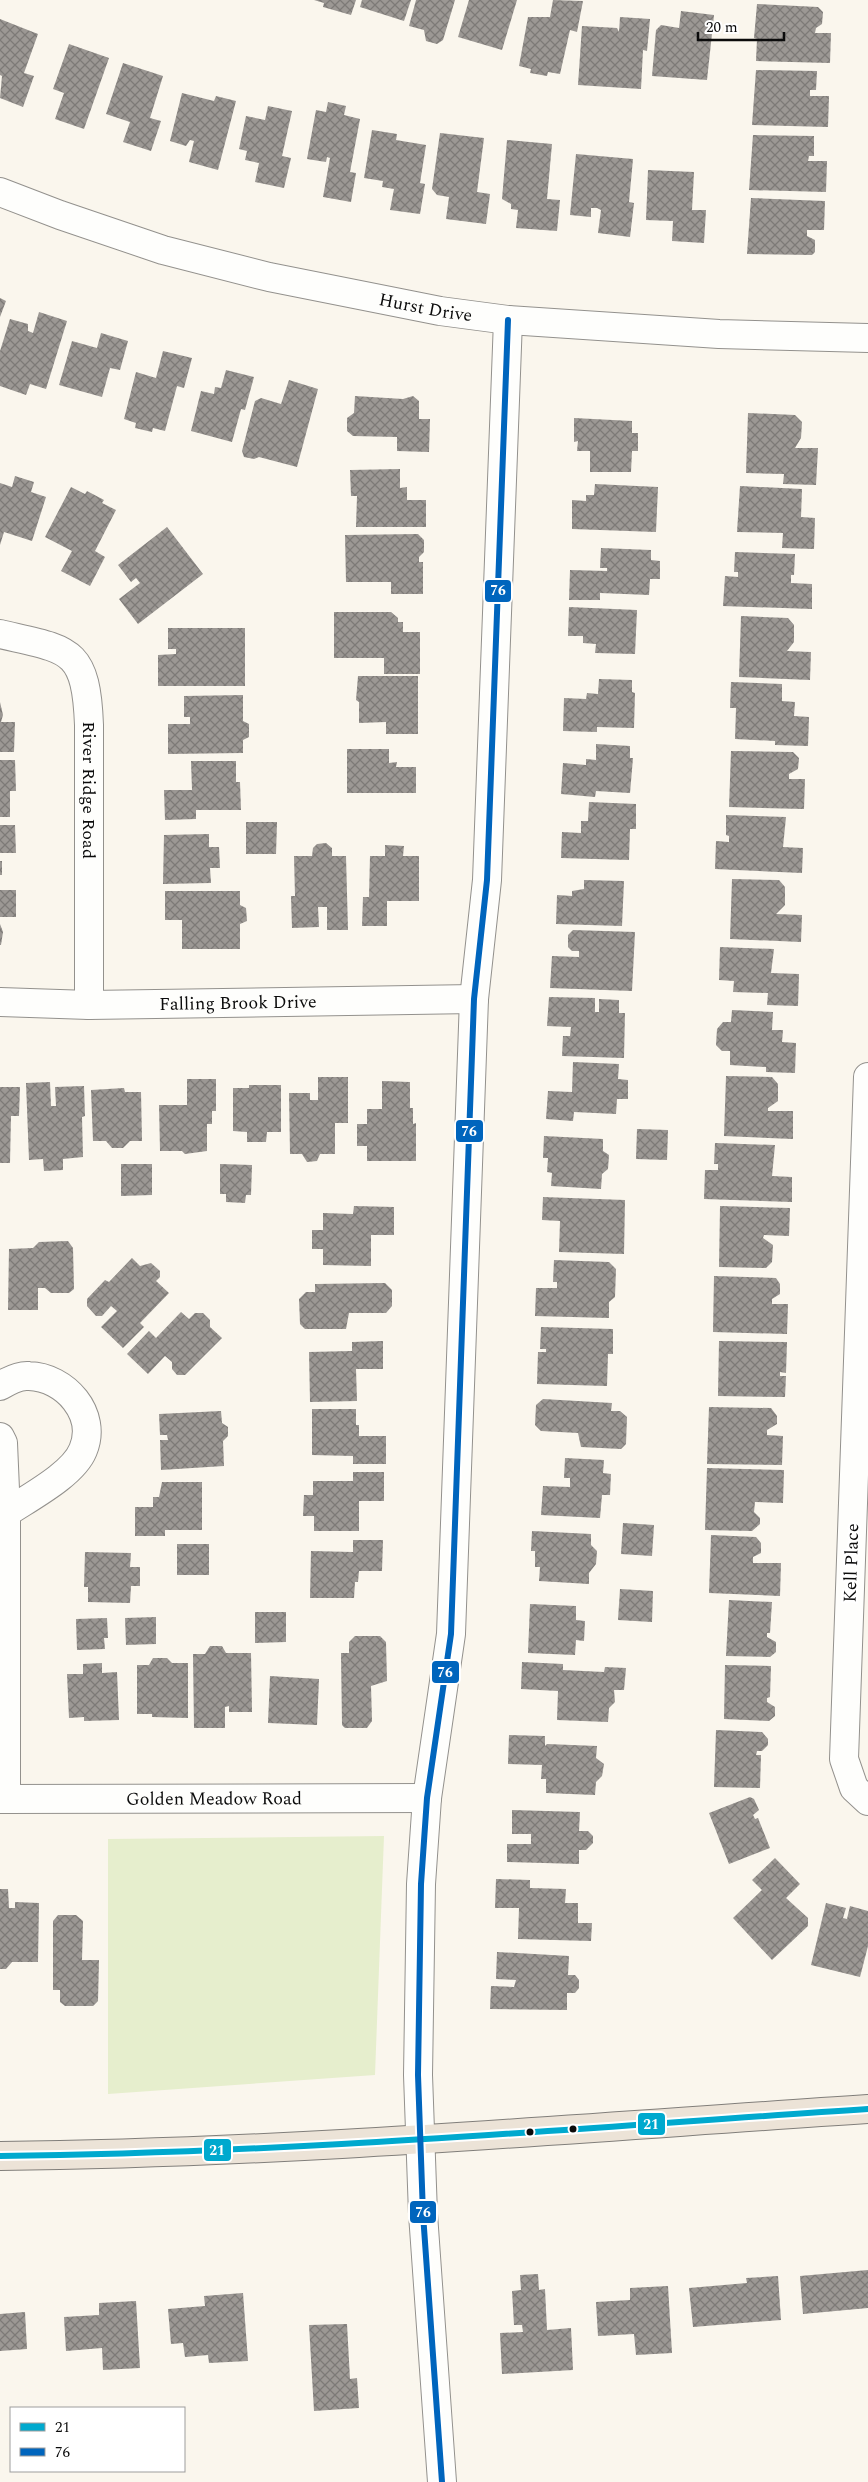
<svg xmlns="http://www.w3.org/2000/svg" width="868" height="2482" viewBox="0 0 868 2482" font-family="Spectral,serif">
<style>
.grass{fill:#e6eecd}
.building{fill:url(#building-cross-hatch)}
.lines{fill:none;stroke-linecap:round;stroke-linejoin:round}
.minor-casing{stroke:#93918d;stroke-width:30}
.tertiary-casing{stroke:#93918d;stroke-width:30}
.primary-casing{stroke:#807e7a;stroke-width:30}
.minor{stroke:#fefefc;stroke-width:28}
.tertiary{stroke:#fefefc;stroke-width:28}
.primary{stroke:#ece3d7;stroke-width:28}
.bus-1-casing{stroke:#fff;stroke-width:10}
.bus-2-casing{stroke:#fff;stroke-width:10}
.bus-1{stroke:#00a9ce;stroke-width:6}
.bus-2{stroke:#0065bd;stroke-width:6}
.bus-dot{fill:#0b0b0b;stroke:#fff;stroke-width:2}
.labels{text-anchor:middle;stroke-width:5;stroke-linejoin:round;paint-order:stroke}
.street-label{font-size:18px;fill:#0b0b0b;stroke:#fff}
.line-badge{stroke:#fff;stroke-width:2}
.badge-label{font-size:14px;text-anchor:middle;font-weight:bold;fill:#fff}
</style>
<defs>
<pattern id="building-cross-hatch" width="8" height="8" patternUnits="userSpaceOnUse" patternTransform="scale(1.25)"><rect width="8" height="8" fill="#9c9894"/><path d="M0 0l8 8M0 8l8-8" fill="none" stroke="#7d7a77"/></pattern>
</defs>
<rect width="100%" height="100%" fill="#faf6ed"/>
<polygon class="grass" points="384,1836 375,2075 108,2094 108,1839"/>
<g class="building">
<polygon points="314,0 356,0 351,15 323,7 324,3"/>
<polygon points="362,0 411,0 404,21 360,7"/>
<polygon points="416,0 455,0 443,40 437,44 426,41 424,30 409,26"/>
<polygon points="469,0 517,0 502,50 458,37"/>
<polygon points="553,0 583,1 577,32 570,30 560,74 548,72 547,76 530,73 531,69 519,66 528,17 550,17"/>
<polygon points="757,4 818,7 823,12 822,24 816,28 815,33 831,33 830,63 756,61 757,39 754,38"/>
<polygon points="681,11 714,15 707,80 652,76 656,30 661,25 679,28"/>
<polygon points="620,17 650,19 647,51 643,50 641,89 578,85 582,26 617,28 619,32"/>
<polygon points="0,19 38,34 24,73 34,76 23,107 0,98 2,76 0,75"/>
<polygon points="69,44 109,58 84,129 55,119 64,93 53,89"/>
<polygon points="123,63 163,76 150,118 161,121 151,151 123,142 130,122 106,114"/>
<polygon points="756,70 817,71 816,90 810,90 810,96 829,96 828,127 752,125"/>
<polygon points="182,93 214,101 216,96 236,101 218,170 189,162 194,141 190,140 186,146 170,141"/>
<polygon points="328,102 346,106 344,115 360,119 350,172 356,173 351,202 323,197 330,158 327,157 326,162 307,159 316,110 326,112"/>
<polygon points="268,106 292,111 282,156 291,158 284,188 255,182 259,163 245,160 247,151 239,149 246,116 265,120"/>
<polygon points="372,130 397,134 396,140 426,145 420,183 425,184 420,214 390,210 394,189 382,187 383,181 364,178"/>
<polygon points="440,133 484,138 477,192 490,194 486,224 446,219 449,197 437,195 432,189"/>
<polygon points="753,135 814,136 814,156 809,156 808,161 827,161 826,192 749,190"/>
<polygon points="507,140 552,144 547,199 560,200 557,231 516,228 518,210 511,209 511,204 502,199"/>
<polygon points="576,154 633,159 629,202 634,203 630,237 598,233 601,210 597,208 591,208 591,217 570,215"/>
<polygon points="648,170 694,172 692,210 706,210 704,243 672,241 673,221 646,220"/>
<polygon points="751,198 825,201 824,230 807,230 807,236 815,240 815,252 812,255 747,254"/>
<polygon points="0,298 6,301 0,317"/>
<polygon points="39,312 67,321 46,389 30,384 26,395 0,386 0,351 10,319 28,324 28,331 33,333"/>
<polygon points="101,333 128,341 120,370 110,368 102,397 59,385 72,341 97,348"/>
<polygon points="163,351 192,358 184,388 177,386 165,431 153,428 152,432 135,428 136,423 124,419 136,372 156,378"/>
<polygon points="226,370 254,377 245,410 241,409 232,442 191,431 201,391 214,394 215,387 221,388"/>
<polygon points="289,380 318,389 297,467 259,457 254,459 244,457 242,451 255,401 261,398 281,404"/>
<polygon points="355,396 403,399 413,396 419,401 419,419 430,419 429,452 397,451 397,437 353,436 347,431 347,418 354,413"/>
<polygon points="748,413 795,415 802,422 801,438 795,448 818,448 816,485 783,484 784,474 746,473"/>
<polygon points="574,418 632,421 632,433 638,433 638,451 632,451 631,472 590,472 590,451 577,451 578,441 574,442"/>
<polygon points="400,469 400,488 407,487 407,500 426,500 426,527 356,527 357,496 351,496 350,470"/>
<polygon points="15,476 34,482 31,492 46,497 32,541 4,532 0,545 0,483 12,487"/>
<polygon points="595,484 658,487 656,532 572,529 572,500 586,501 586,495 594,495"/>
<polygon points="740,486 802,489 801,517 815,518 814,549 782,548 783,533 737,532"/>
<polygon points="71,487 85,494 87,491 104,500 102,503 116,510 95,551 105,557 90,586 61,571 72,551 45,537"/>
<polygon points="167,527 203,574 138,624 119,599 140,583 136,578 131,582 118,565"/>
<polygon points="418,534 424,540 424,552 419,557 419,562 423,562 423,594 391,594 391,582 346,582 345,535"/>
<polygon points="601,548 651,550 651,560 660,561 660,579 650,579 649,595 600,593 600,600 569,600 570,570 607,571 607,568 600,568"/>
<polygon points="735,552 795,554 794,575 791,575 791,583 812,584 812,609 723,606 725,576 738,577 738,572 734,572"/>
<polygon points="569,607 637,610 635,654 595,653 596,644 583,643 583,636 568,636"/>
<polygon points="334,612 391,612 398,618 398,622 403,622 403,632 420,632 420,674 384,674 384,658 334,658"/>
<polygon points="741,616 788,618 794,625 794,642 787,651 811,652 810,680 739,677"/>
<polygon points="168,628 245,628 245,686 158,686 158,655 176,654 176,649 168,649"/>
<polygon points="358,676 418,676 418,734 386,734 386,722 359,723 359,702 356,700"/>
<polygon points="599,679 632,680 632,692 635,693 634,728 597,727 597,732 563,731 564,698 586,699 587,693 598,694"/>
<polygon points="731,682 782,684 782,701 795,702 794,716 809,717 808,746 775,745 775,741 735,739 736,708 730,708"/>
<polygon points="243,695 243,721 249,724 249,737 243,740 243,753 168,754 168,724 190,724 190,717 184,717 184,696"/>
<polygon points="0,702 3,715 1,722 15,722 14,752 0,752"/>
<polygon points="596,744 630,746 630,758 633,758 630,793 596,791 595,797 561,794 563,763 586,765 586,759 596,760"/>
<polygon points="347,749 389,749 389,763 397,762 396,767 416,767 416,793 347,793"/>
<polygon points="731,751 793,752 799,758 798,769 789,774 789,779 805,779 804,809 729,807"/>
<polygon points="0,760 15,760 16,791 10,791 10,817 0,817"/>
<polygon points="191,761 236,761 236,782 240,782 241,810 196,810 196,819 165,820 164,790 192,790"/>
<polygon points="589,802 636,804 636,829 630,829 629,860 561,858 562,832 581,833 581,821 588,821"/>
<polygon points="726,815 786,817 783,847 803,848 802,873 715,869 716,841 729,842 729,836 726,835"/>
<polygon points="246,822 277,822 276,854 246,854"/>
<polygon points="0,825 15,825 16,853 0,853"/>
<polygon points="209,834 209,847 219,847 220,868 210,868 211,883 163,884 164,835"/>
<polygon points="326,843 332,848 332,856 346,856 348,930 327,930 327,907 318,907 319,927 292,928 291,896 295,896 294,856 312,856 313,848 317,844"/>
<polygon points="385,845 404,846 403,856 419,856 419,901 387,901 387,926 362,926 363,897 369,897 370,856 385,856"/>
<rect x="0" y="861" width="2" height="14"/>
<polygon points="732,879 779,880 785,887 785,905 776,914 802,915 801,942 730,939"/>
<polygon points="584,880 624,881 622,926 556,924 557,895 572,896 572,891 584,889"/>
<rect x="0" y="890" width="16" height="27"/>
<polygon points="165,891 240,891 240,905 246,908 247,921 240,924 240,949 182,949 182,920 165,920"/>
<polygon points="0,924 3,932 1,945 0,945"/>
<polygon points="573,930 635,932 632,991 550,988 552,956 579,957 579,951 572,951 568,947 568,935"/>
<polygon points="720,947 774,949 771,973 799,974 798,1006 767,1005 768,993 733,992 734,981 719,980"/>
<polygon points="549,997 595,998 595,1012 599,1012 599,999 619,1000 619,1013 625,1013 624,1058 562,1056 563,1036 570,1036 571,1027 547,1026"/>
<polygon points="732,1010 773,1012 772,1030 783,1030 782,1042 796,1043 795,1073 766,1072 766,1067 730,1065 730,1051 722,1051 716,1045 717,1029 723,1022 731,1022"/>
<polygon points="573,1062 619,1064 618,1079 628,1080 628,1099 617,1099 616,1114 574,1112 573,1121 546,1119 548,1091 572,1092"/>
<polygon points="726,1076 772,1077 778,1084 778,1101 768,1108 768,1111 793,1111 793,1139 724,1136"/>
<polygon points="318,1077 348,1077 348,1123 335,1123 335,1154 320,1154 317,1161 307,1162 302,1154 290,1154 289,1093 310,1093 310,1100 318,1100"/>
<polygon points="187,1079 216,1079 216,1111 212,1111 212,1124 207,1124 207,1151 185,1154 182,1151 160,1151 159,1105 187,1105"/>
<polygon points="382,1081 410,1082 410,1108 413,1108 413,1124 416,1123 416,1161 367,1161 367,1146 357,1146 357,1124 367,1124 367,1109 382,1109"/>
<polygon points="50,1082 51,1106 56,1106 55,1087 84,1086 85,1116 82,1117 83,1157 63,1159 63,1170 44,1171 43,1159 29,1160 26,1083"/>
<polygon points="249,1085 281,1085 281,1132 267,1132 266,1142 247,1142 247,1132 233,1131 233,1088 249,1088"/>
<polygon points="0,1087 20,1087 19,1116 11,1116 10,1163 0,1163"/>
<polygon points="124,1088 125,1092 141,1092 142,1141 130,1141 123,1148 112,1148 106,1141 93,1141 91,1090"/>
<polygon points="637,1129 668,1130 667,1160 636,1159"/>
<polygon points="544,1136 603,1139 603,1151 609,1155 608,1169 602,1174 601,1189 551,1186 552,1173 547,1172 548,1158 543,1158"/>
<polygon points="715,1143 775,1145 772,1176 792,1177 792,1202 704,1199 705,1170 718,1170 718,1164 714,1164"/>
<polygon points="121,1164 152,1164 152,1195 121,1196"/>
<polygon points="220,1164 252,1165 251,1195 246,1195 245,1203 226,1202 226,1194 220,1194"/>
<polygon points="543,1197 625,1200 624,1254 559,1252 560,1221 542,1220"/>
<polygon points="354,1206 394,1207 394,1235 371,1235 371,1266 323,1265 323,1249 312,1249 312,1230 323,1230 323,1213 353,1214"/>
<polygon points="720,1206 790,1208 789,1236 764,1235 763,1238 773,1245 772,1262 766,1268 719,1267"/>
<polygon points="68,1241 73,1248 74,1289 69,1293 51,1293 45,1288 38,1288 38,1310 8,1310 9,1249 33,1248 39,1242"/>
<polygon points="132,1258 140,1266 151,1263 160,1271 160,1277 156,1281 169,1293 140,1323 144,1327 123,1348 101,1327 117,1311 111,1306 102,1316 96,1316 87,1306 87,1299 105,1280 109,1282"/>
<polygon points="554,1260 609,1262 616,1269 615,1297 609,1302 609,1318 535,1316 536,1288 557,1288 557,1282 553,1282"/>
<polygon points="714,1276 776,1278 780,1284 780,1294 772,1299 772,1304 788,1304 787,1334 713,1332"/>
<polygon points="385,1283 392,1290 392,1306 386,1313 349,1313 346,1329 305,1329 300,1324 299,1299 306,1292 315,1292 315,1284"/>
<polygon points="181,1312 189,1319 195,1313 203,1313 210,1320 210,1327 222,1338 185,1375 177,1375 172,1369 172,1362 165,1356 148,1374 127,1354 149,1331 156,1338"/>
<polygon points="541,1327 613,1329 613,1354 608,1354 607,1386 537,1384 538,1352 546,1352 546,1349 540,1349"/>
<polygon points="383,1341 383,1369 356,1369 357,1401 310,1402 309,1352 352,1351 352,1342"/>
<polygon points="719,1341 787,1342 786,1373 780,1372 780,1376 786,1376 785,1397 718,1396"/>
<polygon points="543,1399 612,1403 611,1411 620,1411 627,1417 626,1444 621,1449 581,1447 578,1433 541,1431 535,1425 536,1405"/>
<polygon points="709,1407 771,1408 777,1416 777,1424 767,1430 767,1435 783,1436 782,1465 707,1464"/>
<polygon points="312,1409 356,1409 356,1425 359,1425 359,1436 386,1436 386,1464 353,1464 353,1456 312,1455"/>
<polygon points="221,1411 222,1423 228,1427 228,1436 223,1441 224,1466 161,1470 160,1440 168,1440 167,1435 160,1435 159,1414"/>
<polygon points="565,1458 604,1460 603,1473 611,1474 610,1495 602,1495 600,1518 541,1515 543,1486 570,1487 570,1478 564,1478"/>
<polygon points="707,1468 784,1470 783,1503 755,1502 754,1512 760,1518 760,1524 752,1531 705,1530"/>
<polygon points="353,1472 384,1472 384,1501 359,1501 359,1531 314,1531 314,1516 303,1516 304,1495 313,1495 313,1481 353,1481"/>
<polygon points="162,1482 202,1482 202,1530 165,1530 165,1536 135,1536 135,1507 153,1507 153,1497 159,1497"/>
<polygon points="623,1523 654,1525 652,1556 621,1554"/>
<polygon points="532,1531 591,1534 591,1545 597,1551 596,1564 589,1573 589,1584 539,1581 540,1567 535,1567 535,1551 531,1551"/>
<polygon points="711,1535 756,1537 761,1543 761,1553 753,1557 753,1563 781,1563 780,1596 709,1593"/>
<polygon points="353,1540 383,1540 382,1571 359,1571 358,1582 355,1582 354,1598 310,1598 311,1551 353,1552"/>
<rect x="177" y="1544" width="32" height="31"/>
<polygon points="85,1552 131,1553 130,1567 140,1567 140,1586 131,1586 130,1603 88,1602 88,1587 84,1587"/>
<polygon points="620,1589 653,1591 652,1622 618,1620"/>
<polygon points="729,1600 772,1602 770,1633 767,1633 767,1637 776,1642 776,1652 770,1657 726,1656"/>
<polygon points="530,1604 576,1606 576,1620 585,1621 584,1641 576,1640 575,1655 528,1653"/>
<polygon points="255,1612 286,1612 286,1642 255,1643"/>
<polygon points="156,1617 156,1644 126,1645 125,1618"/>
<polygon points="107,1618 108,1638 104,1638 105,1649 77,1650 76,1619"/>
<polygon points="355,1636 380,1636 386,1642 387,1681 371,1686 372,1721 367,1728 345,1728 342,1725 341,1653 349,1653 349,1642"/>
<polygon points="210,1646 222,1646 226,1653 251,1653 252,1712 229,1712 229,1706 225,1707 225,1728 194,1728 193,1654 205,1654"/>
<polygon points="153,1658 167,1658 172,1663 188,1663 188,1718 152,1717 152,1714 137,1714 137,1665 149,1665"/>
<polygon points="522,1662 563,1664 563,1670 604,1672 605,1667 626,1668 624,1690 614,1690 615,1702 609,1708 608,1722 557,1720 558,1691 521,1689"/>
<polygon points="102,1663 102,1673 117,1672 119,1720 84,1721 84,1717 69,1718 67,1674 83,1674 83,1664"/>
<polygon points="725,1665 771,1666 770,1697 767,1698 767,1702 775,1707 775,1716 769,1721 724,1719"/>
<polygon points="270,1676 319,1679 317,1725 268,1723"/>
<polygon points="716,1730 762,1732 768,1739 768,1745 762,1751 757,1751 756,1755 761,1755 760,1788 714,1787"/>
<polygon points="509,1735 545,1736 545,1746 547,1744 597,1746 596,1758 604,1764 602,1776 596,1782 595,1795 546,1793 546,1779 541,1779 542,1765 508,1764"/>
<polygon points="750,1797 754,1799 759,1810 753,1815 755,1819 758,1818 770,1848 729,1864 709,1813"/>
<polygon points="512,1810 580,1812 579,1831 588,1831 593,1836 593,1843 586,1850 579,1850 579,1864 507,1862 507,1844 531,1844 531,1834 512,1834"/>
<polygon points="775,1858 800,1884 786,1898 808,1918 808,1926 772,1960 733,1918 762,1890 752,1880"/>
<polygon points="496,1879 530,1880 530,1888 566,1889 565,1903 578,1903 578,1923 592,1923 591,1941 518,1939 519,1908 495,1908"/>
<polygon points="0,1889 8,1889 9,1908 15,1908 15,1902 39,1903 38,1962 12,1962 6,1969 0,1969"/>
<polygon points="826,1903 846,1908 843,1918 847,1919 850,1906 868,1911 868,1946 860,1977 811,1965"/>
<polygon points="58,1915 76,1915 83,1921 82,1960 99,1960 98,2001 93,2006 65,2006 60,2002 60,1990 53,1990 53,1921"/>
<polygon points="497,1952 569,1956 568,1975 575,1975 579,1980 579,1988 575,1993 567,1993 567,2010 490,2009 491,1986 514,1987 516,1980 496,1979"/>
<polygon points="868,2270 868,2308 803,2314 800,2276"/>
<polygon points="538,2274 539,2290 545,2289 547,2330 571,2328 573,2370 502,2374 500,2333 523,2332 522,2325 514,2325 512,2291 521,2290 520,2275"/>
<polygon points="778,2276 781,2320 693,2327 689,2288 747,2283 746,2278"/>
<polygon points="668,2286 672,2353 636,2355 634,2334 598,2336 596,2302 630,2300 630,2288"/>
<polygon points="243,2293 248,2361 209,2363 208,2355 185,2357 183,2343 171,2344 168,2309 205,2306 204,2296"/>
<polygon points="136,2301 140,2368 103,2370 102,2348 66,2351 64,2317 99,2315 99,2303"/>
<polygon points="25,2312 27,2349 0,2351 0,2314"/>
<polygon points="347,2324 350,2379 357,2378 359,2408 314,2411 309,2325"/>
</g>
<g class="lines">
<defs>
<g id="minor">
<path id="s1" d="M0 634C69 650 86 647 89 725V1005"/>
<path id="s2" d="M0 1002 89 1005 474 999"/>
<polyline points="868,1077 844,1759 854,1788 868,1801"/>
<path d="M0 1386C8 1381 19 1375 29 1376 65 1377 98 1414 83 1450 73 1475 28 1498 6 1513"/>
<polyline points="0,1437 3,1443 6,1513 6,1798"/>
<path id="s3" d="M0 1799 427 1798"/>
<polyline points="442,2482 423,2214 418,2075 421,1884 427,1798 451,1634 474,999 487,880 508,320"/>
</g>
<g id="tertiary">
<path id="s4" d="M0 192 60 215 163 250 269 277 440 311 508 320 719 334 868 338"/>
</g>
<path id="primary" d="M0 2156C290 2153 579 2128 868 2109"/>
</defs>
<use href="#minor" class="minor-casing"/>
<use href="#tertiary" class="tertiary-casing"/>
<use href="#primary" class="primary-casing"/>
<use href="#minor" class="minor"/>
<use href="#tertiary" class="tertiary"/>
<use href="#primary" class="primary"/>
<defs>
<path id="bus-1" d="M0 2156C290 2153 579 2128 868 2109"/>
<polyline id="bus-2" points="442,2482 423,2214 418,2075 421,1884 427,1798 451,1634 474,999 487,880 508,320"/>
</defs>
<use href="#bus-1" class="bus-1-casing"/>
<use href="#bus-2" class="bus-2-casing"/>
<use href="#bus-1" class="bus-1"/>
<use href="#bus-2" class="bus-2"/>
</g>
<g class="bus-dot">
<circle cx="573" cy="2129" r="4.5"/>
<circle cx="530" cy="2132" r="4.5"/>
</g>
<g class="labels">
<g class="street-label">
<text dy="6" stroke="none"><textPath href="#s4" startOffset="442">Hurst Drive</textPath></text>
<text dy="6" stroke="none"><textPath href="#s1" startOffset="212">River Ridge Road</textPath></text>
<text dy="6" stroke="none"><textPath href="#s2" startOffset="238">Falling Brook Drive</textPath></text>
<text transform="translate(851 1563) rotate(-88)" y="6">Kell Place</text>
<text dy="6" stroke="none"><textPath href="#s3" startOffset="214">Golden Meadow Road</textPath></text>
</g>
</g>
<g class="line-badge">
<rect x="484" y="579" width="28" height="24" rx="5" fill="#0065bd"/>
<rect x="455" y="1119" width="29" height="24" rx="5" fill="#0065bd"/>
<rect x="431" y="1660" width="29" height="24" rx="5" fill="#0065bd"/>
<rect x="637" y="2112" width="29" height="24" rx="5" fill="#00a9ce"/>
<rect x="203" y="2138" width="29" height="24" rx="5" fill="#00a9ce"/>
<rect x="409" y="2200" width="28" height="24" rx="5" fill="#0065bd"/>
</g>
<g class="badge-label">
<text x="498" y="595">76</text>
<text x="469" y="1136">76</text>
<text x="445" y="1677">76</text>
<text x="651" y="2129">21</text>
<text x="217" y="2155">21</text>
<text x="423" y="2217">76</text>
</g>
<rect x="10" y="2407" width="175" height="65" fill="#ffffff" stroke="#9d9d9d"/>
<rect x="20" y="2423" width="25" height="8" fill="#00a9ce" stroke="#9d9d9d"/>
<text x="55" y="2432" font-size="15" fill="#0b0b0b">21</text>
<rect x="20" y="2448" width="25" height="8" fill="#0065bd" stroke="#9d9d9d"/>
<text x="55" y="2457" font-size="15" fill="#0b0b0b">76</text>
<path d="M698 32v8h86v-8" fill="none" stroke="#0b0b0b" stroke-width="2.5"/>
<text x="706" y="32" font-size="15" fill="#0b0b0b" stroke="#ffffff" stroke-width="4" paint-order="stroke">20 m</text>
</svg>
